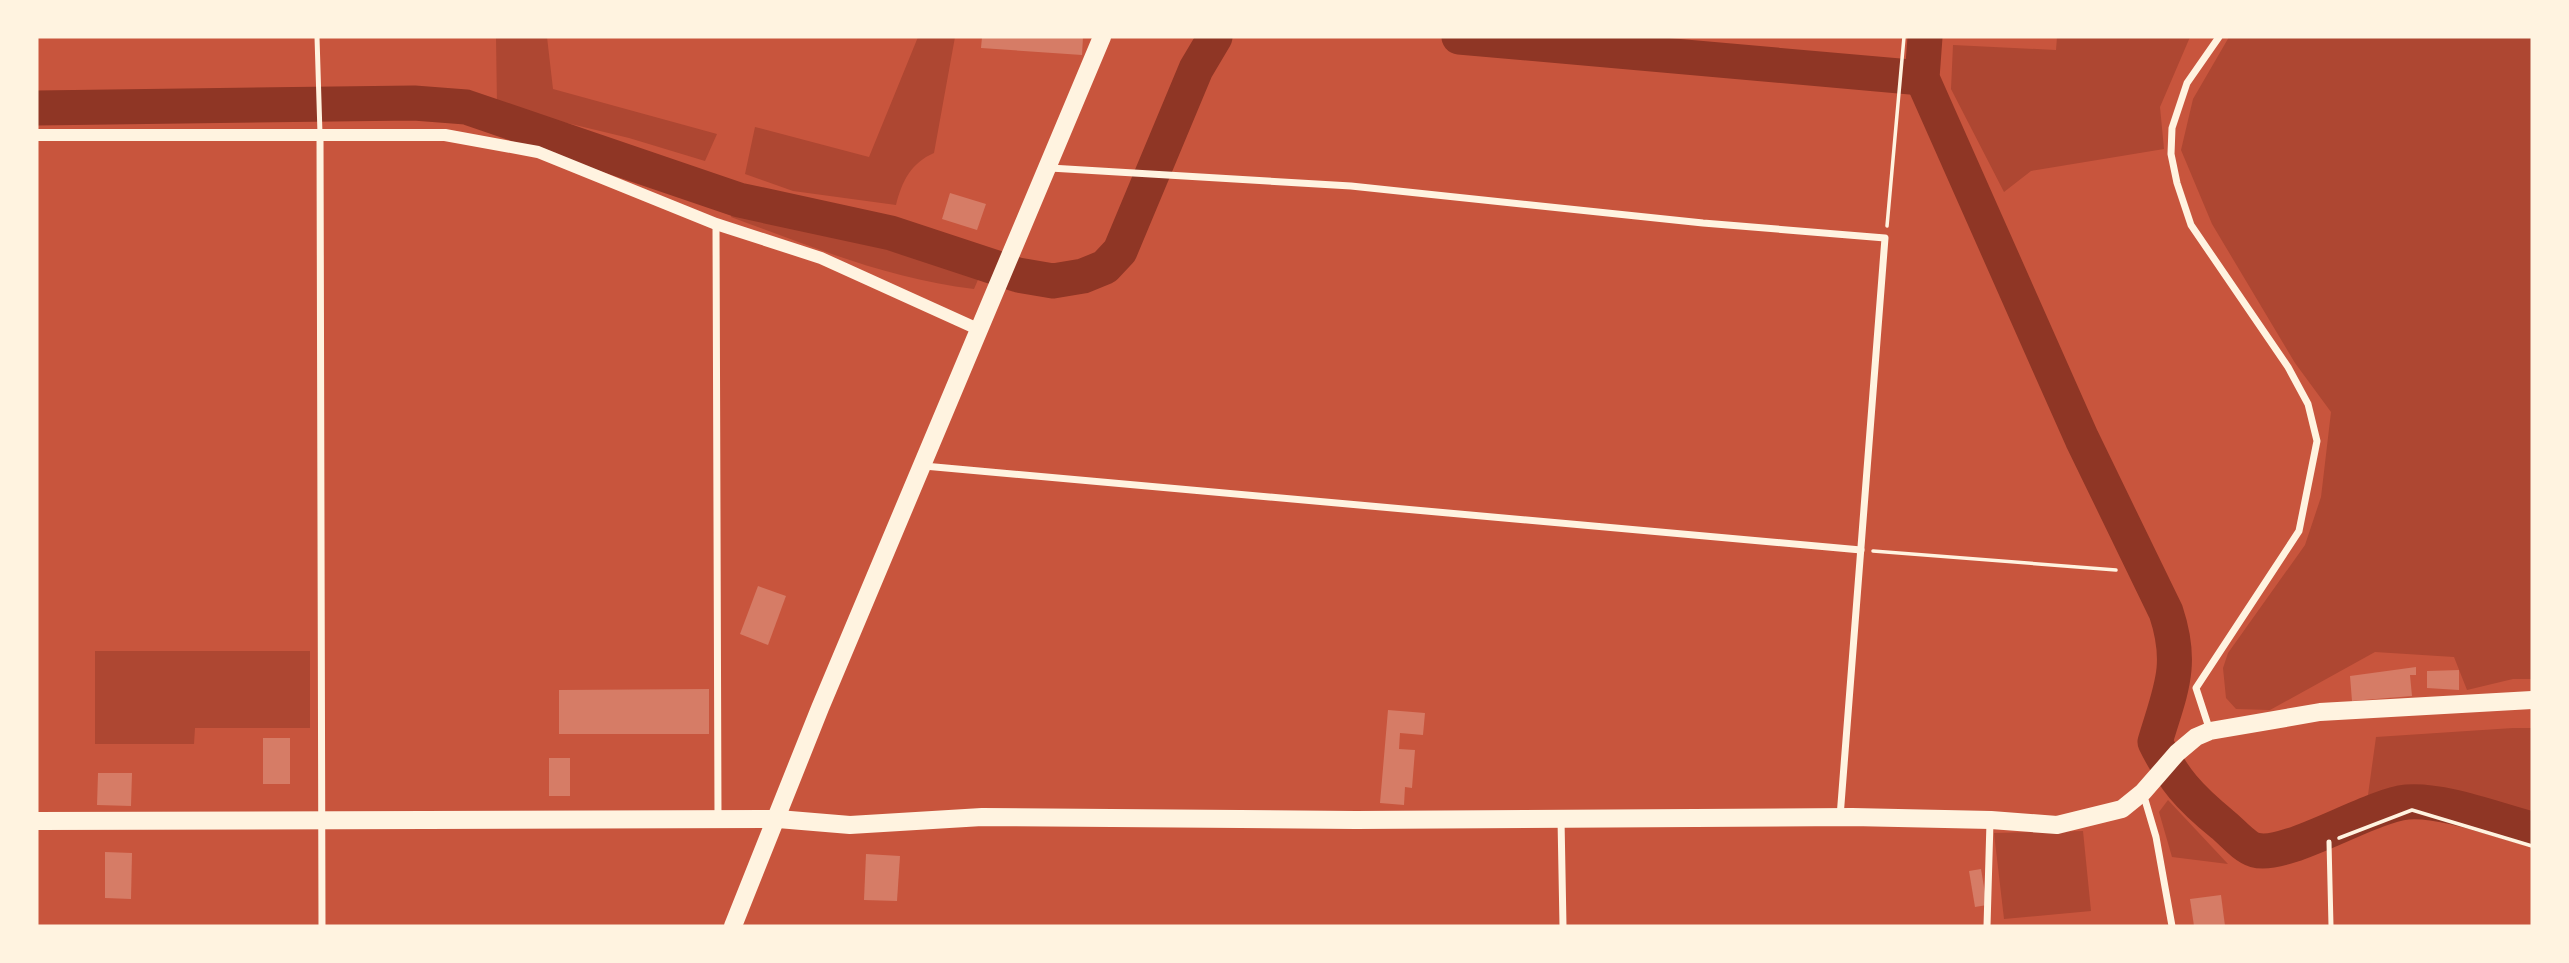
<svg xmlns="http://www.w3.org/2000/svg" width="2569" height="963" viewBox="0 0 2569 963" font-family="'Noto Sans',sans-serif">
<style>
.green{fill:#ae4732}
.lines{fill:none;stroke-linecap:round;stroke-linejoin:round}
.river{stroke:#8f3625;stroke-width:35}
.building{fill:#d67c66}
.path{stroke:#fff3e0;stroke-width:3.5}
.service{stroke:#fff3e0;stroke-width:5}
.minor{stroke:#fff3e0;stroke-width:7}
.tertiary{stroke:#fff3e0;stroke-width:12}
.primary{stroke:#fff3e0;stroke-width:18}
</style>
<rect width="100%" height="100%" fill="#c8553d"/>
<g class="green">
<polygon points="496,37 547,37 553,89 717,134 705,161 629,138 497,106"/>
<path d="M918 37H955L934 153C911 163 902 181 896 205L793 191 745 174 755 127 869 157Z"/>
<polygon points="2057,37 2190,37 2160,107 2164,149 2031,171 2004,192 1951,89 1953,45 2056,50"/>
<polygon points="2229,37 2532,37 2532,679 2513,679 2467,690 2454,657 2375,652 2270,710 2236,709 2226,698 2223,668 2228,653 2305,545 2321,497 2331,412 2295,363 2212,224 2181,150 2193,99"/>
<path d="M733 208 983 268 974 289C889 279 812 247 731 217Z"/>
<polygon points="95,651 310,651 310,728 195,728 194,744 95,744"/>
<polygon points="2513,728 2532,728 2532,813 2411,791 2368,795 2376,737"/>
<polygon points="2168,800 2228,864 2172,857 2159,812"/>
<polygon points="2083,831 2091,911 2004,919 1994,833"/>
</g>
<g class="lines">
<g class="river">
<polyline points="1459,37 1922,78"/>
<path d="M1925 37 1922 78 2082 439 2166 612C2184 666 2170 691 2155 742 2173 779 2189 797 2222 824 2231 831 2244 847 2255 850 2286 859 2368 806 2407 802 2443 799 2497 820 2532 829"/>
<polyline points="37,108 414,103 466,107 739,200 891,233 1018,275 1053,281 1083,276 1105,267 1120,251 1196,69 1215,37"/>
</g>
</g>
<g class="building">
<polygon points="982,37 1083,37 1082,55 981,48"/>
<polygon points="950,193 986,204 977,230 942,219"/>
<polygon points="758,586 786,596 768,645 740,634"/>
<polygon points="2416,667 2416,675 2410,675 2412,696 2352,701 2350,676"/>
<polygon points="2459,670 2459,690 2427,688 2427,671"/>
<polygon points="709,689 709,734 559,734 559,690"/>
<polygon points="1388,710 1425,713 1423,735 1400,733 1399,749 1415,750 1412,788 1405,787 1404,805 1380,803"/>
<rect x="263" y="738" width="27" height="46"/>
<rect x="549" y="758" width="21" height="38"/>
<polygon points="98,773 132,773 131,806 97,805"/>
<polygon points="105,852 132,853 131,899 105,898"/>
<polygon points="866,854 900,856 897,901 864,900"/>
<polygon points="1981,869 1987,905 1975,907 1969,871"/>
<polygon points="2221,895 2225,926 2194,926 2190,899"/>
</g>
<g class="lines">
<g class="path">
<polyline points="1887,226 1904,37"/>
<polyline points="1873,551 2116,570"/>
<polyline points="2339,838 2412,810 2532,846"/>
</g>
<g class="service">
<polyline points="317,37 320,134"/>
<polyline points="2329,842 2331,926"/>
</g>
<g class="minor">
<polyline points="320,135 322,926"/>
<polyline points="1050,168 1351,186 1703,223 1885,238 1840,817"/>
<polyline points="716,224 718,818"/>
<polyline points="924,466 1861,550"/>
<polyline points="2210,731 2196,688 2299,531 2317,441 2308,404 2288,367 2191,225 2177,183 2171,154 2172,128 2187,83 2219,37"/>
<polyline points="2143,793 2156,837 2172,926"/>
<polyline points="1561,819 1563,926"/>
<polyline points="1987,926 1990,822"/>
</g>
<polyline class="tertiary" points="37,135 445,135 538,152 716,224 821,258 980,330"/>
<g class="primary">
<polyline points="37,821 778,819 850,825 982,817 1356,820 1852,817 1991,820 2057,825 2122,809 2143,792 2177,753 2196,737 2210,731 2320,712 2532,700"/>
<polyline points="733,926 820,708 1102,37"/>
</g>
</g>
<rect width="2569" height="963" fill="none" stroke="#fff3e0" stroke-width="77"/>
</svg>
